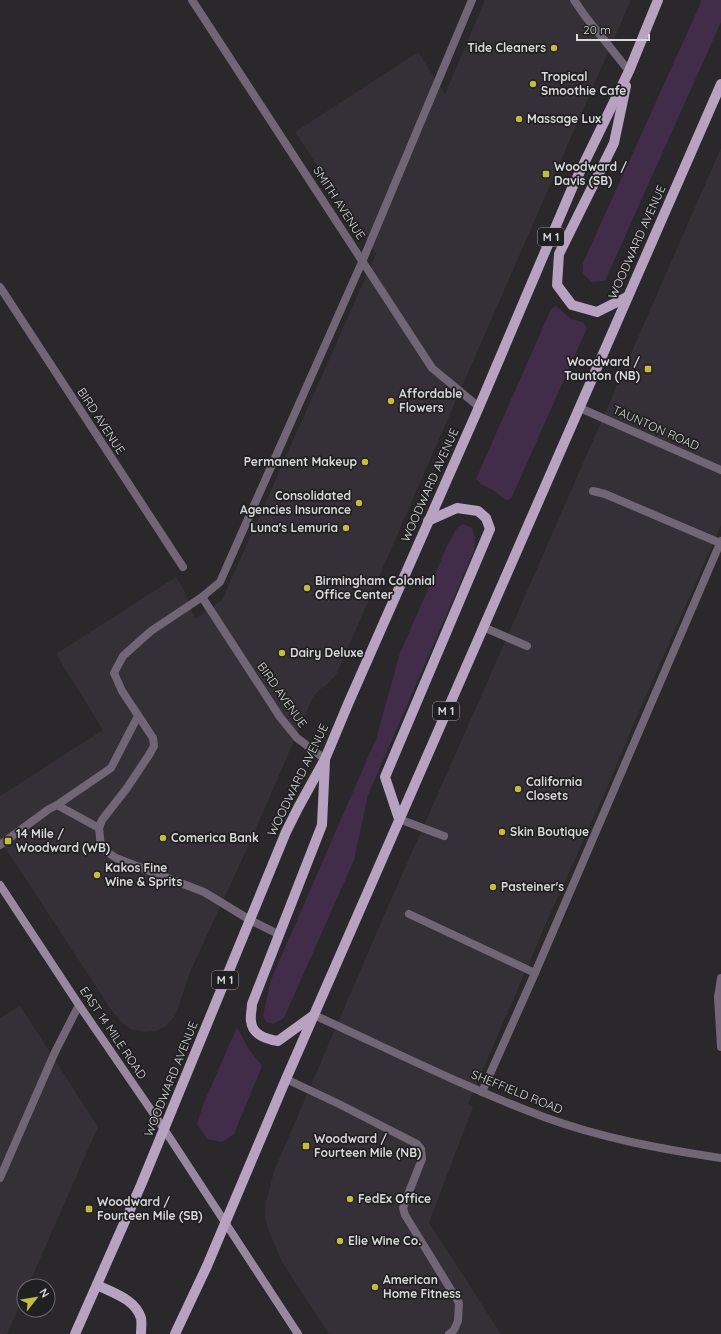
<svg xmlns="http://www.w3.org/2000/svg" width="721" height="1334" viewBox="0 0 721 1334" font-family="Quicksand,sans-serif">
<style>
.built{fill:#353037}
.green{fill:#412d4a}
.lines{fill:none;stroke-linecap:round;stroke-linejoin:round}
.service{stroke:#706675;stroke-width:8}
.minor{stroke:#706675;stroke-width:8}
.secondary{stroke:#98889f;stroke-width:8}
.primary{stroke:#b7a2c1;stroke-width:10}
.poi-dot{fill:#c4bc3e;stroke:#201f21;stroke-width:1.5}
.labels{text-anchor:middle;stroke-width:3.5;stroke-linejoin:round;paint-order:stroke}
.shield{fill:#201f21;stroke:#a2a0a2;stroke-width:1}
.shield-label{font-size:11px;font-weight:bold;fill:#d9d8da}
.poi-label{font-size:12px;font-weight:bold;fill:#d9d8da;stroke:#201f21;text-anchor:start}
.street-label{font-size:12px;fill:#d9d8da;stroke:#201f21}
</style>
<rect width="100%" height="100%" fill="#2a282b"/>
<g class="built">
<polygon points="485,0 631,0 336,675 326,685 319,690 313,697 251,840 191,970 175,1016 165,1027 156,1031 145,1032 131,1029 123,1024 112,1011 0,840 0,796 103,730 56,654 176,577 184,590 195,619 222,600 376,254 295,132 418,52 445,94"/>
<polygon points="721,148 721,525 632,728 604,795 551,912 468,1104 473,1107 429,1223 501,1334 329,1334 281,1260 268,1229 265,1218 266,1202 274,1171 389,904 486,685"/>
<polygon points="20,1006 98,1127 28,1286 24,1286 24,1296 7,1334 0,1334 0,1018"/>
</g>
<g class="green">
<polygon points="701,0 721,0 721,22 605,281 591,282 583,273 583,263 699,7"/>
<polygon points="556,306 571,319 583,322 587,328 511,499 506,500 493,490 481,484 476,479 551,309"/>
<polygon points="463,524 472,528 475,538 474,551 368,795 354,860 284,1018 273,1024 266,1022 263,1015 271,980 376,739 400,653 448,544 457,528"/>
<polygon points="237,1027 248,1048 262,1066 234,1134 222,1142 207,1139 197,1124 203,1105"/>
</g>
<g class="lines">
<g class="service">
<polyline points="593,491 605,494 720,543"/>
<polyline points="483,627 527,646"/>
<polyline points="57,805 111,768 138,716"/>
<polyline points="399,819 444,836"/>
<polyline points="0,845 49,809 57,805 99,828"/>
<polyline points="409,914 535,973"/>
<polyline points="280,935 250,920 204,892 116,858 101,848 99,828 102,820 127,788 149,755 154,746 153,738 122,691 114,673 123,656 151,631 202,597 220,582 362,262 472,0"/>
<polyline points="286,1079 339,1104 417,1144 421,1149 422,1159 405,1202 403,1208 405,1215 459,1303 458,1321 454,1330 449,1334"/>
<polyline points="482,1092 535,973 721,541"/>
<polyline points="0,1178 55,1052 79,1005"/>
</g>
<g class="minor">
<polyline points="192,0 432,368 479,407"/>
<polyline points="574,0 585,16 629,71"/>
<polyline points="0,287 183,567"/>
<polyline points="580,408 721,470"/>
<polyline points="202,597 280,717 297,738 325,759"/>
<polyline points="721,978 718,997 721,1047"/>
<path d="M314 1015C391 1050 466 1088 544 1117 601 1138 661 1149 721 1158"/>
</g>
<polyline class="secondary" points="0,885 79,1005 164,1129 298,1334"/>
<g class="primary">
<polyline points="626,86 614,143 559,254 557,285 572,305 597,312 627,297"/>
<polyline points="399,819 385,777 490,529 486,518 478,511 457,508 428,521"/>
<path d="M314 1015 278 1041C266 1039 252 1035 251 1021 250 1016 252 1010 252 1004L322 825 325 761"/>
<path d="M97 1285C113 1293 135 1299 141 1318 142 1323 141 1329 141 1334"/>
<polyline points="75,1334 141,1185 286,832 298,808 325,759 348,704 479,407 573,186 629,71 658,0"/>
<polyline points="175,1334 207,1266 286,1079 721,84"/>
</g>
</g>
<g class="poi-dot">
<circle cx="554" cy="48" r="4"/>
<circle cx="533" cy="84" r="4"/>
<circle cx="519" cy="119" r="4"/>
<rect x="542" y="170" width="8" height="8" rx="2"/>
<rect x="644" y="365" width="8" height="8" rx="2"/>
<circle cx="391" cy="401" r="4"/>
<circle cx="365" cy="462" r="4"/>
<circle cx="359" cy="503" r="4"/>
<circle cx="346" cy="528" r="4"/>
<circle cx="307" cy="588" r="4"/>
<circle cx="282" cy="653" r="4"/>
<circle cx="518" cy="789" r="4"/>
<circle cx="502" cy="832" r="4"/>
<circle cx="163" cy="838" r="4"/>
<rect x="4" y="837" width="8" height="8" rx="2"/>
<circle cx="97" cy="875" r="4"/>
<circle cx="493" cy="887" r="4"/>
<rect x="302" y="1142" width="8" height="8" rx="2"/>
<circle cx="350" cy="1199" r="4"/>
<rect x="85" y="1205" width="8" height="8" rx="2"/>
<circle cx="340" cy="1241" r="4"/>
<circle cx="375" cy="1287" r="4"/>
</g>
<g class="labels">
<g class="shield">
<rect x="538" y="228" width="26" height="18" rx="3"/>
<rect x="433" y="702" width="26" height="18" rx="3"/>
<rect x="212" y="971" width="26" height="18" rx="3"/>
</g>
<g class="shield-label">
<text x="551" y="241">M 1</text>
<text x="446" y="715">M 1</text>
<text x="225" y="984">M 1</text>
</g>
<g class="poi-label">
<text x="546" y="52" text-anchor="end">Tide Cleaners</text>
<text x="541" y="81">Tropical<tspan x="541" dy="14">Smoothie Cafe</tspan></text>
<text x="527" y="123">Massage Lux</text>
<text x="554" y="171">Woodward /<tspan x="554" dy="14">Davis (SB)</tspan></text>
<text x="640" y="366" text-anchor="end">Woodward /<tspan x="640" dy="14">Taunton (NB)</tspan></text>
<text x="399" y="398">Affordable<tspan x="399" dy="14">Flowers</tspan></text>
<text x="357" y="466" text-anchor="end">Permanent Makeup</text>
<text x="351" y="500" text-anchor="end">Consolidated<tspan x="351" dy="14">Agencies Insurance</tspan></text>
<text x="338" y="532" text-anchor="end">Luna's Lemuria</text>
<text x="315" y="585">Birmingham Colonial<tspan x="315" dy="14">Office Center</tspan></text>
<text x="290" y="657">Dairy Deluxe</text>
<text x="526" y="786">California<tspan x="526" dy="14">Closets</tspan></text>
<text x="510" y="836">Skin Boutique</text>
<text x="16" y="838">14 Mile /<tspan x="16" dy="14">Woodward (WB)</tspan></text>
<text x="171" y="842">Comerica Bank</text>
<text x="105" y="872">Kakos Fine<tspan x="105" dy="14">Wine &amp; Sprits</tspan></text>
<text x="501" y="891">Pasteiner's</text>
<text x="314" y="1143">Woodward /<tspan x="314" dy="14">Fourteen Mile (NB)</tspan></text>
<text x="358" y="1203">FedEx Office</text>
<text x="97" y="1206">Woodward /<tspan x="97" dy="14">Fourteen Mile (SB)</tspan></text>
<text x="348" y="1245">Elie Wine Co.</text>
<text x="383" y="1284">American<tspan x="383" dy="14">Home Fitness</tspan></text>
</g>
<g class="street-label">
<text transform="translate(339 203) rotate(57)" y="4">SMITH AVENUE</text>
<text transform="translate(637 242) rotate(-66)" y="4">WOODWARD AVENUE</text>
<text transform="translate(101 421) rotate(57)" y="4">BIRD AVENUE</text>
<text transform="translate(656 428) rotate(24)" y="4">TAUNTON ROAD</text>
<text transform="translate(430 485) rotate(-66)" y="4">WOODWARD AVENUE</text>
<text transform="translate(282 695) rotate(55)" y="4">BIRD AVENUE</text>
<text transform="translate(298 780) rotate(-64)" y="4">WOODWARD AVENUE</text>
<text transform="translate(113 1033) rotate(56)" y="4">EAST 14 MILE ROAD</text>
<text transform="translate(171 1079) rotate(-68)" y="4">WOODWARD AVENUE</text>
<text transform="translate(517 1092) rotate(22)" y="4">SHEFFIELD ROAD</text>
</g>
</g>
<g transform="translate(36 1298) rotate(59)"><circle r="19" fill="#201f21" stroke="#6a696b"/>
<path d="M0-3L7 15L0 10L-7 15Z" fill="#c4bc3e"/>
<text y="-6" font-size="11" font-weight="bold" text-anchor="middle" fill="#d9d8da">N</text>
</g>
<path d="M577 34v6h72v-6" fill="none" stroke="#d9d8da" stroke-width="2"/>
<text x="583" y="34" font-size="12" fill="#d9d8da" stroke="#201f21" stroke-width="3" paint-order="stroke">20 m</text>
</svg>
